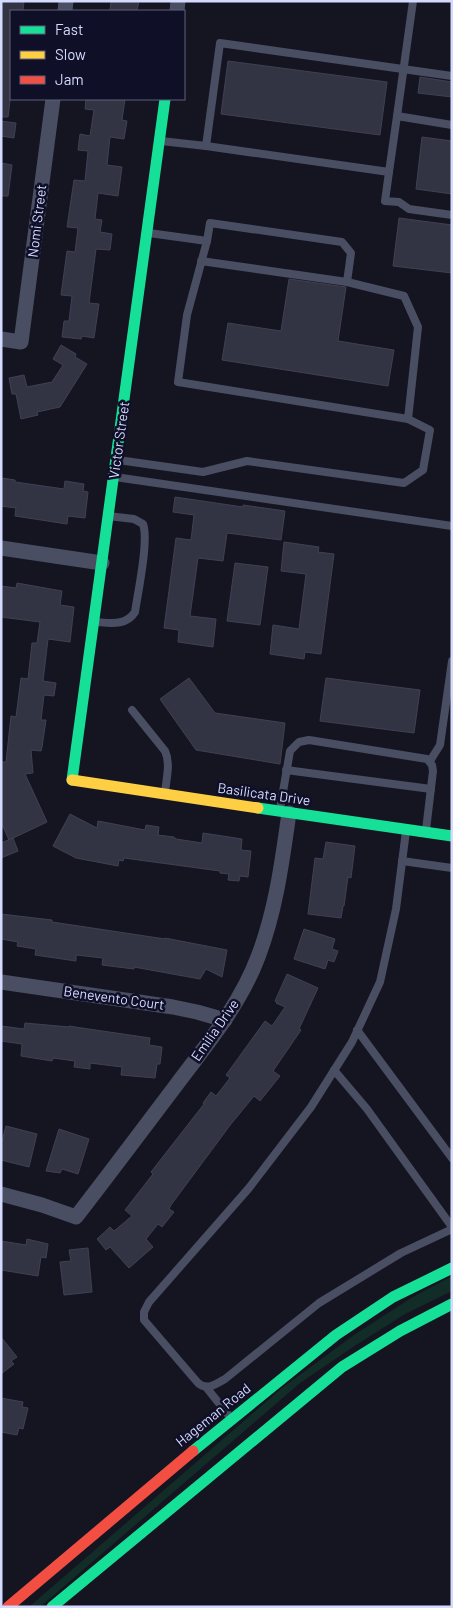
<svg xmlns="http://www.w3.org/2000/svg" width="453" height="1608" viewBox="0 0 453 1608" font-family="Barlow,sans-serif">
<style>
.green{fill:#122d28}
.building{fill:#333443;stroke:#404055}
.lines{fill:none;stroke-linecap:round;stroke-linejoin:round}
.lane{stroke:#4a4e62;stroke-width:8}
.street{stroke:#4a4e62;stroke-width:15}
.fast{stroke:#16e098;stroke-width:11}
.slow{stroke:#ffcf43;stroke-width:11}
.jam{stroke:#f24e42;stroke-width:11}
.labels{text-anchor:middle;stroke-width:5;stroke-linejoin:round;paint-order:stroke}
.street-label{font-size:14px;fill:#d5daff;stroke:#0f1027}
</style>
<rect width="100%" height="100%" fill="#151521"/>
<polygon class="green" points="452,1276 452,1291 405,1314 356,1345 300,1383 40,1607 29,1607 282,1388 354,1335 411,1298"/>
<g class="building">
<polygon points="1,1 24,1 23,11 11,11 11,92 8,117 1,117"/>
<polygon points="111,1 139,1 137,11 110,11"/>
<polygon points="228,61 387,82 380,135 221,114"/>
<polygon points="420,77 452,82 452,97 418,93"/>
<polygon points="86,99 125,99 122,120 127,121 124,139 110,137 107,165 122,167 118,196 98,193 95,219 102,220 100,232 112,234 110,250 96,249 89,303 99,304 94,338 82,336 81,339 62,337 64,321 69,321 72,296 61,295 67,251 75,252 78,228 67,227 74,180 85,181 88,151 78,150 80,134 90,136 94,110 85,109"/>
<polygon points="1,121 16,123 14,138 1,136"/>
<polygon points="422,137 452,141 452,194 416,189"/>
<polygon points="1,163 12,165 8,196 1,196"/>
<polygon points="399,218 452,225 452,273 393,266"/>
<polygon points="289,279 346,287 338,341 394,350 388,386 222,360 228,323 281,331"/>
<polygon points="61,345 76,354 75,357 87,364 60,407 37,412 38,415 21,419 16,394 12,394 9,378 24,375 27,387 52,382 63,365 53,359"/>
<polygon points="1,478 15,480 15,482 64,489 65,481 84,484 83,491 88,492 85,518 68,516 67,524 15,516 16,508 1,506"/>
<polygon points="175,497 243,507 243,505 285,511 281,540 227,533 223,561 198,558 190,616 216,619 213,647 178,642 179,630 164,628 176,538 191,540 194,515 173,512"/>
<polygon points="284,542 319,547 318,552 334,554 321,654 305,652 304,659 270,654 273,625 299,629 306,574 281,571"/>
<polygon points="235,563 268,567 260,625 227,621"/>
<polygon points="17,583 62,591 60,605 74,607 70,642 48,639 43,681 56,683 54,696 44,695 41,720 46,720 42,747 41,751 31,750 33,773 25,774 47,822 9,840 1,822 1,762 6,762 11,716 16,717 21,678 28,679 32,643 37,643 40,622 1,617 1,586 16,588"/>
<polygon points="189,678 215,713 285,723 280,764 196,750 160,699"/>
<polygon points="326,678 420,690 414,733 320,721"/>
<polygon points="70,814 97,828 98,821 145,830 146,825 159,827 158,835 174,837 176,839 202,843 203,833 242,839 241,850 251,851 248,877 240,876 239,881 228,880 229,874 220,873 220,871 124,858 123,861 119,860 118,866 76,858 53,846"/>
<polygon points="13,838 18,851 1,858 1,843"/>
<polygon points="326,842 355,846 351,878 348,877 344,906 343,906 341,918 308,914 315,858 323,859"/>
<polygon points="1,914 52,920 52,922 99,929 165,939 165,938 227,950 222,977 206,969 200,979 134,967 134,969 102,965 103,958 76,955 76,961 35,955 36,949 17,946 18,942 1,939"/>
<polygon points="304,929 335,939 332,949 338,951 334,962 328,960 325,969 294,959"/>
<polygon points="287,974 318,988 299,1029 301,1030 273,1071 280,1076 260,1101 254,1096 231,1124 171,1205 169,1209 174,1212 162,1227 158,1224 146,1239 153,1247 129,1268 110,1247 106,1250 97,1239 110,1227 114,1231 132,1216 125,1210 153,1174 151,1172 204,1104 203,1103 211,1092 216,1096 230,1078 226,1075 265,1021 272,1026 285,1007 276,1003 277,1002 275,1001"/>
<polygon points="25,1023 69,1027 69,1026 75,1027 150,1038 149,1045 162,1047 160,1064 157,1064 155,1078 121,1075 122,1067 90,1063 90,1069 74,1067 75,1061 53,1058 52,1061 21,1056 22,1044 1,1041 1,1026 24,1029"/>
<polygon points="6,1126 37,1134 29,1167 1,1160 1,1145"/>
<polygon points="59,1129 89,1139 78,1174 62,1169 60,1173 46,1171"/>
<polygon points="27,1239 48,1244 46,1258 41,1257 38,1276 1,1270 1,1241 26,1245"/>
<polygon points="88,1248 92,1292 64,1295 60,1262 71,1261 69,1250"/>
<polygon points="1,1337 17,1357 11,1361 14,1364 1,1374"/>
<polygon points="1,1398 23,1402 22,1407 28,1408 23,1429 19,1428 17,1435 1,1432"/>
</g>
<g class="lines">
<g class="lane">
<polyline points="413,1 397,116 452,125"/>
<polyline points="161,141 206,146 220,43 452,76"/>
<polyline points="206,146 389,172 397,116"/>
<polyline points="389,172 385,201 399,202 409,209 452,215"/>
<polyline points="149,233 207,241 187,315 178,382 408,419 418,327 404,296 347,282"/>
<polyline points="201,261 347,282 351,253 342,242 210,223 207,241"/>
<polyline points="118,460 203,472 247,461 404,483 423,470 430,430 408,419"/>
<polyline points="115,477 452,526"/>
<path d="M96 622C111 623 126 626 135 612 138 592 149 540 143 524L134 519 108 516"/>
<path d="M132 710 165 751C171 764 166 779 165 793"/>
<polyline points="430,761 440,745 452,661"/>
<polyline points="286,770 431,789"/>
<polyline points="280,809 290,751 299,742 309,740 427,759 432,765 433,771 426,830"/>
<path d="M406 831 396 909 380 982 352 1042 311 1107 249 1188 149 1302 144 1312V1320L198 1383C207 1391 216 1384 225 1379L319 1303 401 1253 452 1229"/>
<polyline points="402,861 452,868"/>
<polyline points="357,1030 452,1158"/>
<polyline points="334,1070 367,1109 452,1227"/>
<polyline points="206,1387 230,1417"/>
</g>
<g class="street">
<polyline points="65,11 66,1"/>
<polyline points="177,11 178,1"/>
<polyline points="1,339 21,342 53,99"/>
<polyline points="1,548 102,563"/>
<polyline points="1,982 173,1007 197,1012 225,1020"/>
<path d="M1 1194 42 1205 76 1217C110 1173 143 1129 177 1084 207 1044 240 1005 258 957 276 910 282 862 289 813"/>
</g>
<g class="fast">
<polyline points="72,780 165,99"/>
<polyline points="258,808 452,836"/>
<polyline points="193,1451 336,1335 393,1297 452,1268"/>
<polyline points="52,1607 342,1367 400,1331 452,1304"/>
</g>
<polyline class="slow" points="72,780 258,808"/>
<polyline class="jam" points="8,1607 193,1451"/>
</g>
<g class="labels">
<g class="street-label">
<text transform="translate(37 221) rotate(-83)" y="5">Nomi Street</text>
<text transform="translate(119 440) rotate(-82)" y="5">Victor Street</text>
<text transform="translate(264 794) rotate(8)" y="5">Basilicata Drive</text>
<text transform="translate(114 998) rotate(8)" y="5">Benevento Court</text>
<text transform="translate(215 1030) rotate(-55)" y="5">Emilia Drive</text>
<text transform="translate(213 1415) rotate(-39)" y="5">Hageman Road</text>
</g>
</g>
<rect width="453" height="1608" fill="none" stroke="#d5daff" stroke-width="5"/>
<rect x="10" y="10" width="175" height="90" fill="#0f1027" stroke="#5e617d"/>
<rect x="20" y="26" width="25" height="8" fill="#16e098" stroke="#5e617d"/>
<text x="55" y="35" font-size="15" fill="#d5daff">Fast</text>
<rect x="20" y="51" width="25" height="8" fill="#ffcf43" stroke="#5e617d"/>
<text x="55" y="60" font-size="15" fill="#d5daff">Slow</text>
<rect x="20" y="76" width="25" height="8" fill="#f24e42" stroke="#5e617d"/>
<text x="55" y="85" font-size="15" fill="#d5daff">Jam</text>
</svg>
